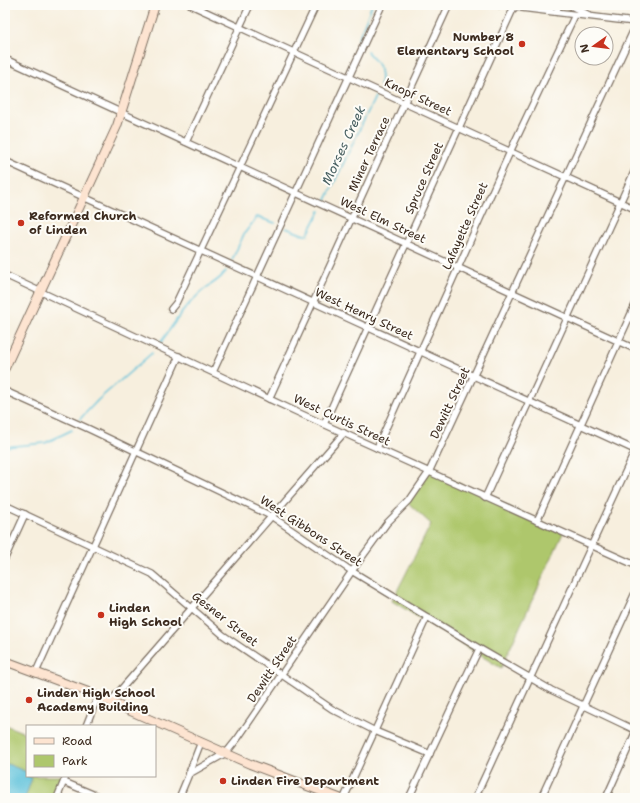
<svg xmlns="http://www.w3.org/2000/svg" width="640" height="803" viewBox="0 0 640 803" font-family="'Shantell Sans',sans-serif">
<style>
.green{fill:#aec76c;stroke:#747845}
.water{fill:#5cc1da;stroke:#4c767c}
.lines{fill:none;stroke-linecap:round;stroke-linejoin:round}
.stream{stroke:#5cc1da;stroke-width:1.5}
.minor-casing{stroke:#7d6f61;stroke-width:8}
.secondary-casing{stroke:#7d6f61;stroke-width:10}
.minor{stroke:#fff;stroke-width:5.5}
.secondary{stroke:#fde4d1;stroke-width:8}
.poi-dot{fill:#c8321e;stroke:#fdfcf7;stroke-width:1.5}
.labels{text-anchor:middle;stroke-width:4;stroke-linejoin:round;paint-order:stroke}
.poi-label{font-size:12px;font-weight:bold;fill:#3b2a1e;stroke:#fdfcf7;text-anchor:start}
.street-label{font-size:12px;fill:#3b2a1e;stroke:#fdfcf7}
.water-label{font-size:13px;font-style:italic;fill:#475f60;stroke:#fdfcf7}
</style>
<rect width="100%" height="100%" fill="#fdfcf7"/>
<filter id="ink" filterUnits="userSpaceOnUse"><feTurbulence type="fractalNoise" baseFrequency=".025" numOctaves="2"/><feDisplacementMap in="SourceGraphic" scale="8" xChannelSelector="R" yChannelSelector="G"/><feConvolveMatrix kernelMatrix="1 2 1 2 8 2 1 2 1" color-interpolation-filters="sRGB"/></filter>
<filter id="wash" filterUnits="userSpaceOnUse"><feTurbulence type="fractalNoise" baseFrequency=".012" numOctaves="4" result="noise"/><feDisplacementMap in="SourceGraphic" scale="16" xChannelSelector="R" yChannelSelector="G"/><feGaussianBlur stdDeviation="0.9" result="paint"/><feColorMatrix in="noise" values="0 0 0 0 0 0 0 0 0 0 0 0 0 0 0 0 0 1.4 0 .05"/><feComposite in="paint" operator="in"/></filter>
<g filter="url(#wash)">
<rect width="100%" height="100%" fill="#f7efde"/>
<g class="green">
<polygon points="430,470 563,533 501,668 392,601 431,524 406,501"/>
<polygon points="5,725 27,734 27,776 64,776 56,798 5,798"/>
</g>
<polygon class="water" points="5,763 27,772 27,776 32,778 25,798 5,798"/>
<g class="lines">
<g class="stream">
<polyline points="358,43 358,39 372,5"/>
<path d="M367 52C378 63 383 69 380 85"/>
<polyline points="326,200 375,97"/>
<polyline points="286,228 304,235 308,234 320,211"/>
<polyline points="232,260 244,234 257,217 275,223"/>
<path d="M161 342C173 325 184 307 200 293 208 285 220 281 226 271"/>
<polyline points="80,419 98,400 152,353"/>
<polyline points="5,447 45,443 72,430"/>
</g>
</g>
</g>
<g filter="url(#ink)">
<g class="lines">
<defs>
<g id="minor">
<polyline points="191,5 635,209"/>
<polyline points="498,5 635,22"/>
<polyline points="569,5 587,14"/>
<polyline points="556,12 559,5"/>
<polyline points="5,59 635,349"/>
<polyline points="186,142 250,5"/>
<polyline points="5,161 635,450"/>
<polyline points="5,275 297,412 635,565"/>
<polyline points="171,309 176,303 316,5"/>
<polyline points="213,372 382,5"/>
<polyline points="5,391 89,429 271,516 350,570 470,643 551,690 635,730"/>
<polyline points="269,399 449,5"/>
<polyline points="324,424 514,7"/>
<polyline points="377,448 510,152 575,15"/>
<polyline points="485,498 635,170"/>
<polyline points="5,505 152,574 223,635 332,709 375,731 430,754"/>
<polyline points="537,521 635,305"/>
<polyline points="5,558 25,514"/>
<polyline points="36,672 179,356"/>
<polyline points="110,702 344,433"/>
<polyline points="86,726 98,696"/>
<polyline points="189,773 201,742"/>
<polyline points="64,782 102,798"/>
<polyline points="57,798 66,776"/>
<polyline points="179,798 189,774 226,753 238,738 352,571 387,523 409,501 429,472 635,27"/>
<polyline points="344,798 427,617"/>
<polyline points="409,798 479,649"/>
<polyline points="475,798 635,451"/>
<polyline points="541,798 635,593"/>
<polyline points="606,798 635,733"/>
</g>
<g id="secondary">
<polyline points="5,368 117,126 155,5"/>
<polyline points="5,661 88,692 250,764 339,798"/>
</g>
</defs>
<use href="#minor" class="minor-casing"/>
<use href="#secondary" class="secondary-casing"/>
<use href="#minor" class="minor"/>
<use href="#secondary" class="secondary"/>
</g>
</g>
<g class="poi-dot">
<circle cx="522" cy="44" r="4"/>
<circle cx="21" cy="223" r="4"/>
<circle cx="101" cy="615" r="4"/>
<circle cx="29" cy="700" r="4"/>
<circle cx="223" cy="781" r="4"/>
</g>
<g class="labels">
<g class="poi-label">
<text x="514" y="41" text-anchor="end">Number 8<tspan x="514" dy="14">Elementary School</tspan></text>
<text x="29" y="220">Reformed Church<tspan x="29" dy="14">of Linden</tspan></text>
<text x="109" y="612">Linden<tspan x="109" dy="14">High School</tspan></text>
<text x="37" y="697">Linden High School<tspan x="37" dy="14">Academy Building</tspan></text>
<text x="231" y="785">Linden Fire Department</text>
</g>
<g class="street-label">
<text transform="translate(418 97) rotate(25)" y="4">Knopf Street</text>
<text transform="translate(369 154) rotate(-65)" y="4">Miner Terrace</text>
<text transform="translate(424 178) rotate(-66)" y="4">Spruce Street</text>
<text transform="translate(383 220) rotate(25)" y="4">West Elm Street</text>
<text transform="translate(465 226) rotate(-66)" y="4">Lafayette Street</text>
<text transform="translate(364 314) rotate(25)" y="4">West Henry Street</text>
<text transform="translate(450 403) rotate(-65)" y="4">Dewitt Street</text>
<text transform="translate(342 420) rotate(25)" y="4">West Curtis Street</text>
<text transform="translate(311 531) rotate(33)" y="4">West Gibbons Street</text>
<text transform="translate(225 619) rotate(38)" y="4">Gesner Street</text>
<text transform="translate(272 669) rotate(-56)" y="4">Dewitt Street</text>
</g>
<g class="water-label">
<text transform="translate(343 145) rotate(-65)" y="5">Morses Creek</text>
</g>
</g>
<rect width="640" height="803" fill="none" stroke="#fdfcf7" stroke-width="20"/>
<rect x="26" y="725" width="130" height="52" fill="#fdfcf7" stroke="#afa8a0"/>
<rect x="34" y="738" width="20" height="6" fill="#fde4d1" stroke="#afa8a0"/>
<text x="62" y="745" font-size="12" fill="#3b2a1e">Road</text>
<rect x="34" y="755" width="20" height="12" fill="#aec76c" stroke="#afa8a0"/>
<text x="62" y="765" font-size="12" fill="#3b2a1e">Park</text>
<g transform="translate(594 46) rotate(256)"><circle r="19" fill="#fdfcf7" stroke="#afa8a0"/>
<path d="M0-3L7 15L0 10L-7 15Z" fill="#c8321e"/>
<text y="-6" font-size="11" font-weight="bold" text-anchor="middle" fill="#3b2a1e">N</text>
</g>
</svg>
